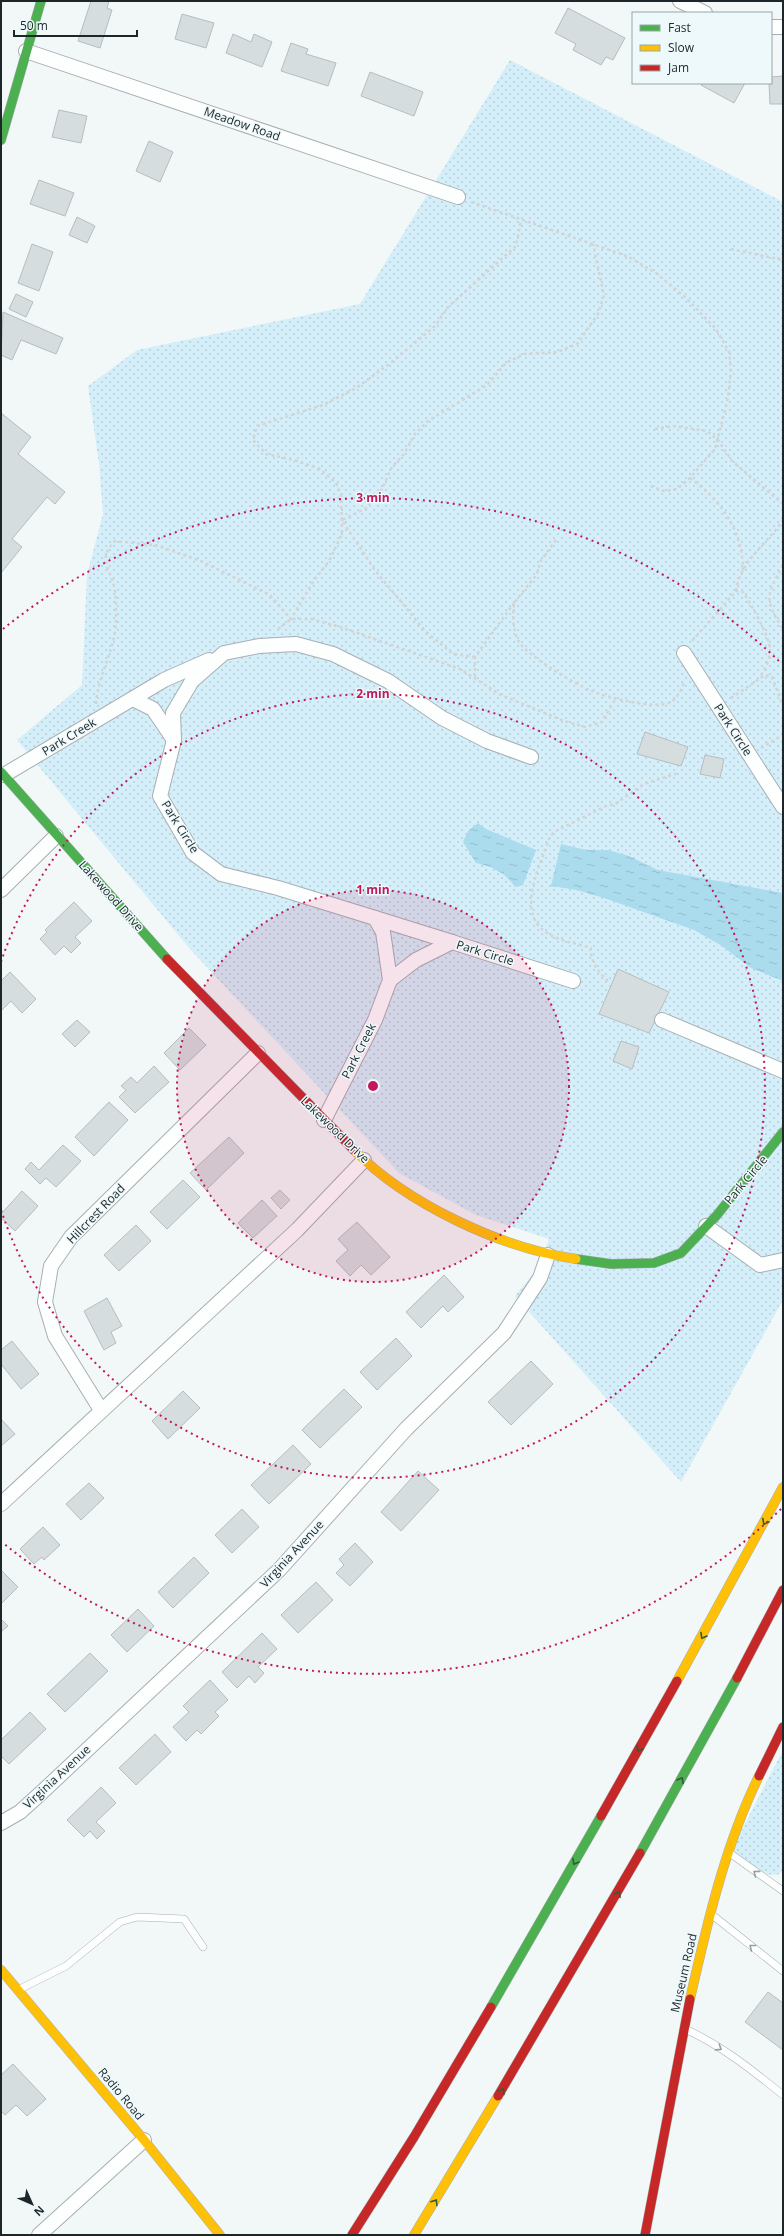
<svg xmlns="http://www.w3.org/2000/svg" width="784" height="2236" viewBox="0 0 784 2236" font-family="'Open Sans',sans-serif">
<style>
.green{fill:url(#green-dots)}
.water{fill:url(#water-ripples)}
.building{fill:#d5dddf;stroke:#b7bdbf}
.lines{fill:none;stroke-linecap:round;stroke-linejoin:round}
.lane-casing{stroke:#a8afb2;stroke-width:8}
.street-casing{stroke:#a8afb2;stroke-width:16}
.fast-casing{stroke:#a8afb2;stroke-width:10}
.slow-casing{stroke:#a8afb2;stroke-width:10}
.jam-casing{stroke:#a8afb2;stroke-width:10}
.path{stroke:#d3d4d4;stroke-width:2.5;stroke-dasharray:3 3;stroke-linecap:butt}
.lane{stroke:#fdfefe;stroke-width:7}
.street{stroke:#fdfefe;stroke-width:14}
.fast{stroke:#4caf50;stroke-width:9}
.slow{stroke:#ffc107;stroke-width:9}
.jam{stroke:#c62828;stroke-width:9}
.oneway{stroke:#305d39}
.oneway2{stroke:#989d9f}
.ring{fill:none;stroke:#c2185b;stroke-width:2;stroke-dasharray:2 4}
.labels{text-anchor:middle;stroke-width:3;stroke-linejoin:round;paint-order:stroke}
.street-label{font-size:12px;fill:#1d272a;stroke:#eef9fc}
.centre{fill:#c2185b;stroke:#eef9fc;stroke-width:2}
.ring-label{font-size:12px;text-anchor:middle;font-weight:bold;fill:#c2185b;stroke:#eef9fc;stroke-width:3;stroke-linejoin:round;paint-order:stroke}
</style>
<defs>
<pattern id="green-dots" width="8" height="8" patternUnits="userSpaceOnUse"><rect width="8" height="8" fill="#d4eff9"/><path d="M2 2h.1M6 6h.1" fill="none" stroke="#b6cdd6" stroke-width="1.8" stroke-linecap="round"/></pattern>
<pattern id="water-ripples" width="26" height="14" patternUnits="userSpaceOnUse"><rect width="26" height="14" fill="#aadcee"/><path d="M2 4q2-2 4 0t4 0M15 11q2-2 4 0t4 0" fill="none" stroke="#92bdcc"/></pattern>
</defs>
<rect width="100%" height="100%" fill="#f2f7f8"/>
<g class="green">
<polygon points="510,60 783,202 783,1300 681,1482 515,1296 538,1268 549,1239 476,1215 399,1173 189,948 17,740 82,685 87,575 103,514 99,464 88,386 137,350 360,304"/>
<polygon points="783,1750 783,1871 777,1875 762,1874 730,1853"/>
</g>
<g class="water">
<path d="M478 823 486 829 536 850 523 885 515 887C505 872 493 867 476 863L463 842 468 831Z"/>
<polygon points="561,844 586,850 608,850 629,856 658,870 783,893 783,981 751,968 722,946 694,930 604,898 577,890 551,886"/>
</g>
<g class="building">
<polygon points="91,1 109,1 107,8 112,10 100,48 78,41"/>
<polygon points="568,8 625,38 613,60 606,57 601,65 573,50 576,44 555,33"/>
<polygon points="182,14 214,23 206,48 175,39"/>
<polygon points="233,34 251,42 254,34 272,42 262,67 226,53"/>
<polygon points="291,43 308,49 306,54 336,63 328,86 281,71"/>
<polygon points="370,72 423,92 414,116 361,96"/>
<polygon points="783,76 783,104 770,104 769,83 771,83 771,77"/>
<polygon points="702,83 745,83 734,103 701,85"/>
<polygon points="59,110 87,116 81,143 52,137"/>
<polygon points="149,141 173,152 160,182 136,171"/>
<polygon points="39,180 74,193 65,216 30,204"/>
<polygon points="77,217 95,226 87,243 69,235"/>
<polygon points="32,244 53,252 39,291 18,283"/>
<polygon points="16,294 33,302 26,317 9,309"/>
<polygon points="3,312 63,338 56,354 21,340 12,360 1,355"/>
<polygon points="1,413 31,437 18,454 65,492 55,504 47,497 12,539 22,547 1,573"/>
<polygon points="645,732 688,747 681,766 637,754"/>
<polygon points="705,755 724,759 720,778 700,774"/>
<polygon points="74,902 92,921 75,937 81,943 71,953 64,946 55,955 40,939 47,932 45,930"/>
<polygon points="618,969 669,992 649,1033 599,1014"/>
<polygon points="10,972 36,999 22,1013 11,1001 1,1011 1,981"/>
<polygon points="77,1020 90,1032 75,1047 62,1034"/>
<polygon points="189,1028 206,1045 180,1070 164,1053"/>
<polygon points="621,1041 639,1047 632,1069 613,1061"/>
<polygon points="154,1066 169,1082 135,1113 119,1097 126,1090 121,1086 131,1077 137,1083"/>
<polygon points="109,1102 128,1120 94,1156 75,1137"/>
<polygon points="229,1137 244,1153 206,1190 190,1173"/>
<polygon points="63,1145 81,1161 56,1187 46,1178 40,1184 25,1169 31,1162 39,1170"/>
<polygon points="183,1180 200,1197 167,1229 150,1212"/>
<polygon points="280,1190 290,1200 281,1209 271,1198"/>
<polygon points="22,1191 38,1206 15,1231 1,1218 1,1214"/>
<polygon points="262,1200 277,1216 253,1238 238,1223"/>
<polygon points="357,1222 390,1257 371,1275 361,1265 350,1276 336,1261 348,1250 338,1239"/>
<polygon points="136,1225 151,1241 119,1271 104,1255"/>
<polygon points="444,1275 464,1297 448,1312 443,1306 421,1328 406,1312"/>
<polygon points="107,1298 122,1326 111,1332 116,1343 104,1350 84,1311"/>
<polygon points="396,1338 412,1356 377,1390 360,1372"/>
<polygon points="12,1341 39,1374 21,1389 1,1364 1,1350"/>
<polygon points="531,1361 553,1384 511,1425 488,1402"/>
<polygon points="344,1389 362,1407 320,1448 302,1430"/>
<polygon points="183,1391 200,1408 168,1439 152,1421"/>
<polygon points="1,1419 15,1434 1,1446"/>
<polygon points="293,1445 311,1464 269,1504 251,1485"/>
<polygon points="418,1471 439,1490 401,1531 381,1512"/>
<polygon points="89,1483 104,1498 81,1520 66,1504"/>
<polygon points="242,1509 259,1527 232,1553 215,1535"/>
<polygon points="43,1527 60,1545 44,1560 42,1557 34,1564 20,1549"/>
<polygon points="355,1543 373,1562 350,1586 336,1573 344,1565 339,1559"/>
<polygon points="194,1557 209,1573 173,1608 158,1592"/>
<polygon points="1,1570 18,1587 1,1604"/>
<polygon points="316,1582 333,1600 298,1633 281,1615"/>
<polygon points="138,1609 154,1626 127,1652 111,1635"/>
<polygon points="1,1619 8,1626 1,1632"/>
<polygon points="262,1633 277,1649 258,1667 264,1673 255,1683 249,1676 237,1688 222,1672"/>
<polygon points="90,1653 108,1671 65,1712 47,1694"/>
<polygon points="210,1680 228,1700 215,1712 219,1716 201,1734 197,1730 186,1741 173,1727 189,1712 183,1706"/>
<polygon points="30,1712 46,1729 9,1764 1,1756 1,1740"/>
<polygon points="155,1734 171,1752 136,1785 119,1768"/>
<polygon points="101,1787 116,1803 96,1822 105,1831 97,1839 90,1831 84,1837 67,1820"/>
<polygon points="768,1992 783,2003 783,2050 745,2022"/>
<polygon points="13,2064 46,2099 27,2116 16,2105 5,2115 1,2111 1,2075"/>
</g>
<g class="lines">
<defs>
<g id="lane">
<polyline points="731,1854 783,1891"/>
<polyline points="711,1914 783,1971"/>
<polyline points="18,1990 66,1966 120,1922 137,1917 184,1919 203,1947"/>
<path d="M685 2029C721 2045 752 2070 783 2095"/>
</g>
<g id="street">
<polyline points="680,1 705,13"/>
<polyline points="771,27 783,27"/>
<polyline points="26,51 458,197"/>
<polyline points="684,653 783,807"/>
<polyline points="133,699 153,709 174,740"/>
<polyline points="4,775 164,680 209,660"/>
<polyline points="1,890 56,836"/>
<polyline points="375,918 452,942"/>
<polyline points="390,980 416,960 452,942 573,981"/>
<polyline points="662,1020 783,1071"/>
<polyline points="324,1120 375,1020 390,980 383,932 375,918 278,888 221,874 193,853 160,796 174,740 173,713 192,681 224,653 259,646 296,644 333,654 388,681 442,718 487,741 531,757"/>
<polyline points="706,1226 760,1265 783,1260"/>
<polyline points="101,1410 55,1336 45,1302 51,1266 71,1237 258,1053"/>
<polyline points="1,1504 297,1230 364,1160"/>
<polyline points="1,1823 20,1812 41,1793 279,1570 406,1429 504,1333 540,1278 548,1255"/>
<polyline points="39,2235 144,2140"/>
</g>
<g id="fast">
<polyline points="1,140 41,1"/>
<polyline points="1,772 167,959"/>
<polyline points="576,1259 611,1264 654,1263 681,1253 717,1215 783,1132"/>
<polyline points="640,1853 737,1678"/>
<polyline points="491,2007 601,1816"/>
</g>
<g id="slow">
<path d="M354 1150C407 1204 501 1248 576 1259"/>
<polyline points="677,1681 783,1487"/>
<polyline points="1,1970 144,2140 220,2235"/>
<path d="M690 1999C707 1924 725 1845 759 1776"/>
<polyline points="414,2235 498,2096"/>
</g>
<g id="jam">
<polyline points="167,959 354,1150"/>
<polyline points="737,1678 783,1590"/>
<polyline points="759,1776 783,1727"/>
<polyline points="601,1816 677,1681"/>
<polyline points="498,2096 640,1853"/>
<polyline points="352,2235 414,2137 491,2007"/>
<polyline points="645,2235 690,1999"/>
</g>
</defs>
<use href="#lane" class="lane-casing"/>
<use href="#street" class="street-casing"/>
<use href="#fast" class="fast-casing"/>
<use href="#slow" class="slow-casing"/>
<use href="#jam" class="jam-casing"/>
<g class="path">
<polyline points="471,202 627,256 656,273 685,297 716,329 729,352 731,369 728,398 715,449 690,478 677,489 664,491 648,485"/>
<polyline points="731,249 783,260"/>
<polyline points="655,429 674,426 707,431 718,440 732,461 783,504"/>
<path d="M690 478C721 500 743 531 743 571"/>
<path d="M556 540 540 562 537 574 514 603C513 615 512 630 519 642 527 655 576 685 592 691 608 698 654 709 669 703 678 699 681 689 685 681"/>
<path d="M783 565C767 595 763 598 783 629"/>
<path d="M736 591C740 561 767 544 783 520"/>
<polyline points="278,629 291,619 311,619 340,627 460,669 501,695 564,721 585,727 602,722 616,698"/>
<path d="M692 641 736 591 743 592C751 605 770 636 770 651 770 660 764 670 760 677"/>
<polyline points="475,657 453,654 426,632 374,569 342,520 365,509 382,489 392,467 404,454 415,434 428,421 487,385 506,363 524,354 557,352 577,344 598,314 604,295 593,244"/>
<polyline points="475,677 475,657 514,603"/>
<polyline points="783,677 783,708"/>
<polyline points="731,698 765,675 772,677 783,706"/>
<path d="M96 704C98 672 118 646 116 614 116 605 116 595 114 586 110 568 97 559 115 541L155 545 201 561 270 595 291 619 313 582 329 561 342 534 341 495 336 483 320 469 294 460 266 454 253 440 257 426 323 405 356 388 388 365 435 326 448 307 516 246 521 220"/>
<polyline points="761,748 783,735"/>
<path d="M608 981C598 972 590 961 591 948 576 943 561 942 547 933 515 913 540 866 549 839L554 832 606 806 615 804 644 784 678 773"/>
</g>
<use href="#lane" class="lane"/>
<use href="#street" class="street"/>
<use href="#fast" class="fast"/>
<use href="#slow" class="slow"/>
<use href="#jam" class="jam"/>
</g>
<defs><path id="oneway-chevron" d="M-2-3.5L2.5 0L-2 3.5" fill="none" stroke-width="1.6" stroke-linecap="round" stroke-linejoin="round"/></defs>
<g class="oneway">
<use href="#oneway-chevron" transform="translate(765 1522) rotate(118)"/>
<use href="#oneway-chevron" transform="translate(703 1636) rotate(120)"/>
<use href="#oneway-chevron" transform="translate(639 1749) rotate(120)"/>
<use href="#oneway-chevron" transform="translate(681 1780) rotate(-61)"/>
<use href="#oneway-chevron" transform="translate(575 1862) rotate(120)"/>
<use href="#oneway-chevron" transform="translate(618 1894) rotate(-61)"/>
<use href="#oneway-chevron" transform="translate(502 2091) rotate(-59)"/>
<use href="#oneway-chevron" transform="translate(435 2202) rotate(-58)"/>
</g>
<g class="oneway2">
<use href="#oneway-chevron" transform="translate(756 1873) rotate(-143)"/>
<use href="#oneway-chevron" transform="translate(752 1947) rotate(-141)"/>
<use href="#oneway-chevron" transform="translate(719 2048) rotate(33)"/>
</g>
<circle cx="373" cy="1086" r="196" fill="#c2185b" fill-opacity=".12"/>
<g class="ring">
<circle cx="373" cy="1086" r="196"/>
<path d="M1 962A392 392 0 1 1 1 1210"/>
<path d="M781 1509A588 588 0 0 1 3 1543M3 629A588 588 0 0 1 781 663"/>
</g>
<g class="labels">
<g class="street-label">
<text transform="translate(242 124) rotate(19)" y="4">Meadow Road</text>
<text transform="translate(733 730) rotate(57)" y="4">Park Circle</text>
<text transform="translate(69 737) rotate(-31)" y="4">Park Creek</text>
<text transform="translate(180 827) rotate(58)" y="4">Park Circle</text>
<text transform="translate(111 896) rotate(48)" y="4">Lakewood Drive</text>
<text transform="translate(485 953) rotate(17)" y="4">Park Circle</text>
<text transform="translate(359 1051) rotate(-63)" y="4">Park Creek</text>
<text transform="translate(335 1130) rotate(44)" y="4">Lakewood Drive</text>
<text transform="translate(746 1180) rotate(-50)" y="4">Park Circle</text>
<text transform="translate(96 1214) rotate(-46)" y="4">Hillcrest Road</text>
<text transform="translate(292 1554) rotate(-47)" y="4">Virginia Avenue</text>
<text transform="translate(57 1777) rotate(-43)" y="4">Virginia Avenue</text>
<text transform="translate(684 1973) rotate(-77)" y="4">Museum Road</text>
<text transform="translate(121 2094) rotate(50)" y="4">Radio Road</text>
</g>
</g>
<circle cx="373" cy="1086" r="6" class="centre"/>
<g class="ring-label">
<text x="373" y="502">3 min</text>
<text x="373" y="698">2 min</text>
<text x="373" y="894">1 min</text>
</g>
<rect width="784" height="2236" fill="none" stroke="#1d272a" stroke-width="4"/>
<rect x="632" y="12" width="140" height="72" fill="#eef9fc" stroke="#9aa5a8"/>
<rect x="640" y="25" width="20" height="6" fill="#4caf50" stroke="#9aa5a8"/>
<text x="668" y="32" font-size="12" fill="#1d272a">Fast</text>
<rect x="640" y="45" width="20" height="6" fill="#ffc107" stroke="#9aa5a8"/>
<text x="668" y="52" font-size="12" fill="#1d272a">Slow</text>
<rect x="640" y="65" width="20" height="6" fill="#c62828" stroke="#9aa5a8"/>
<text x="668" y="72" font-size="12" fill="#1d272a">Jam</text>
<g transform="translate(32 2204) rotate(135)" stroke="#eef9fc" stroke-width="3" paint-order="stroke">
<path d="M0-3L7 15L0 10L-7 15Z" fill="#1d272a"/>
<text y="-6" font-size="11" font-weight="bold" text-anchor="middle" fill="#1d272a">N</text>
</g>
<path d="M14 30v6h123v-6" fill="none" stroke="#1d272a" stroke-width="2"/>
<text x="20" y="30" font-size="12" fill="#1d272a" stroke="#eef9fc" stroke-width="3" paint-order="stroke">50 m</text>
</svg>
